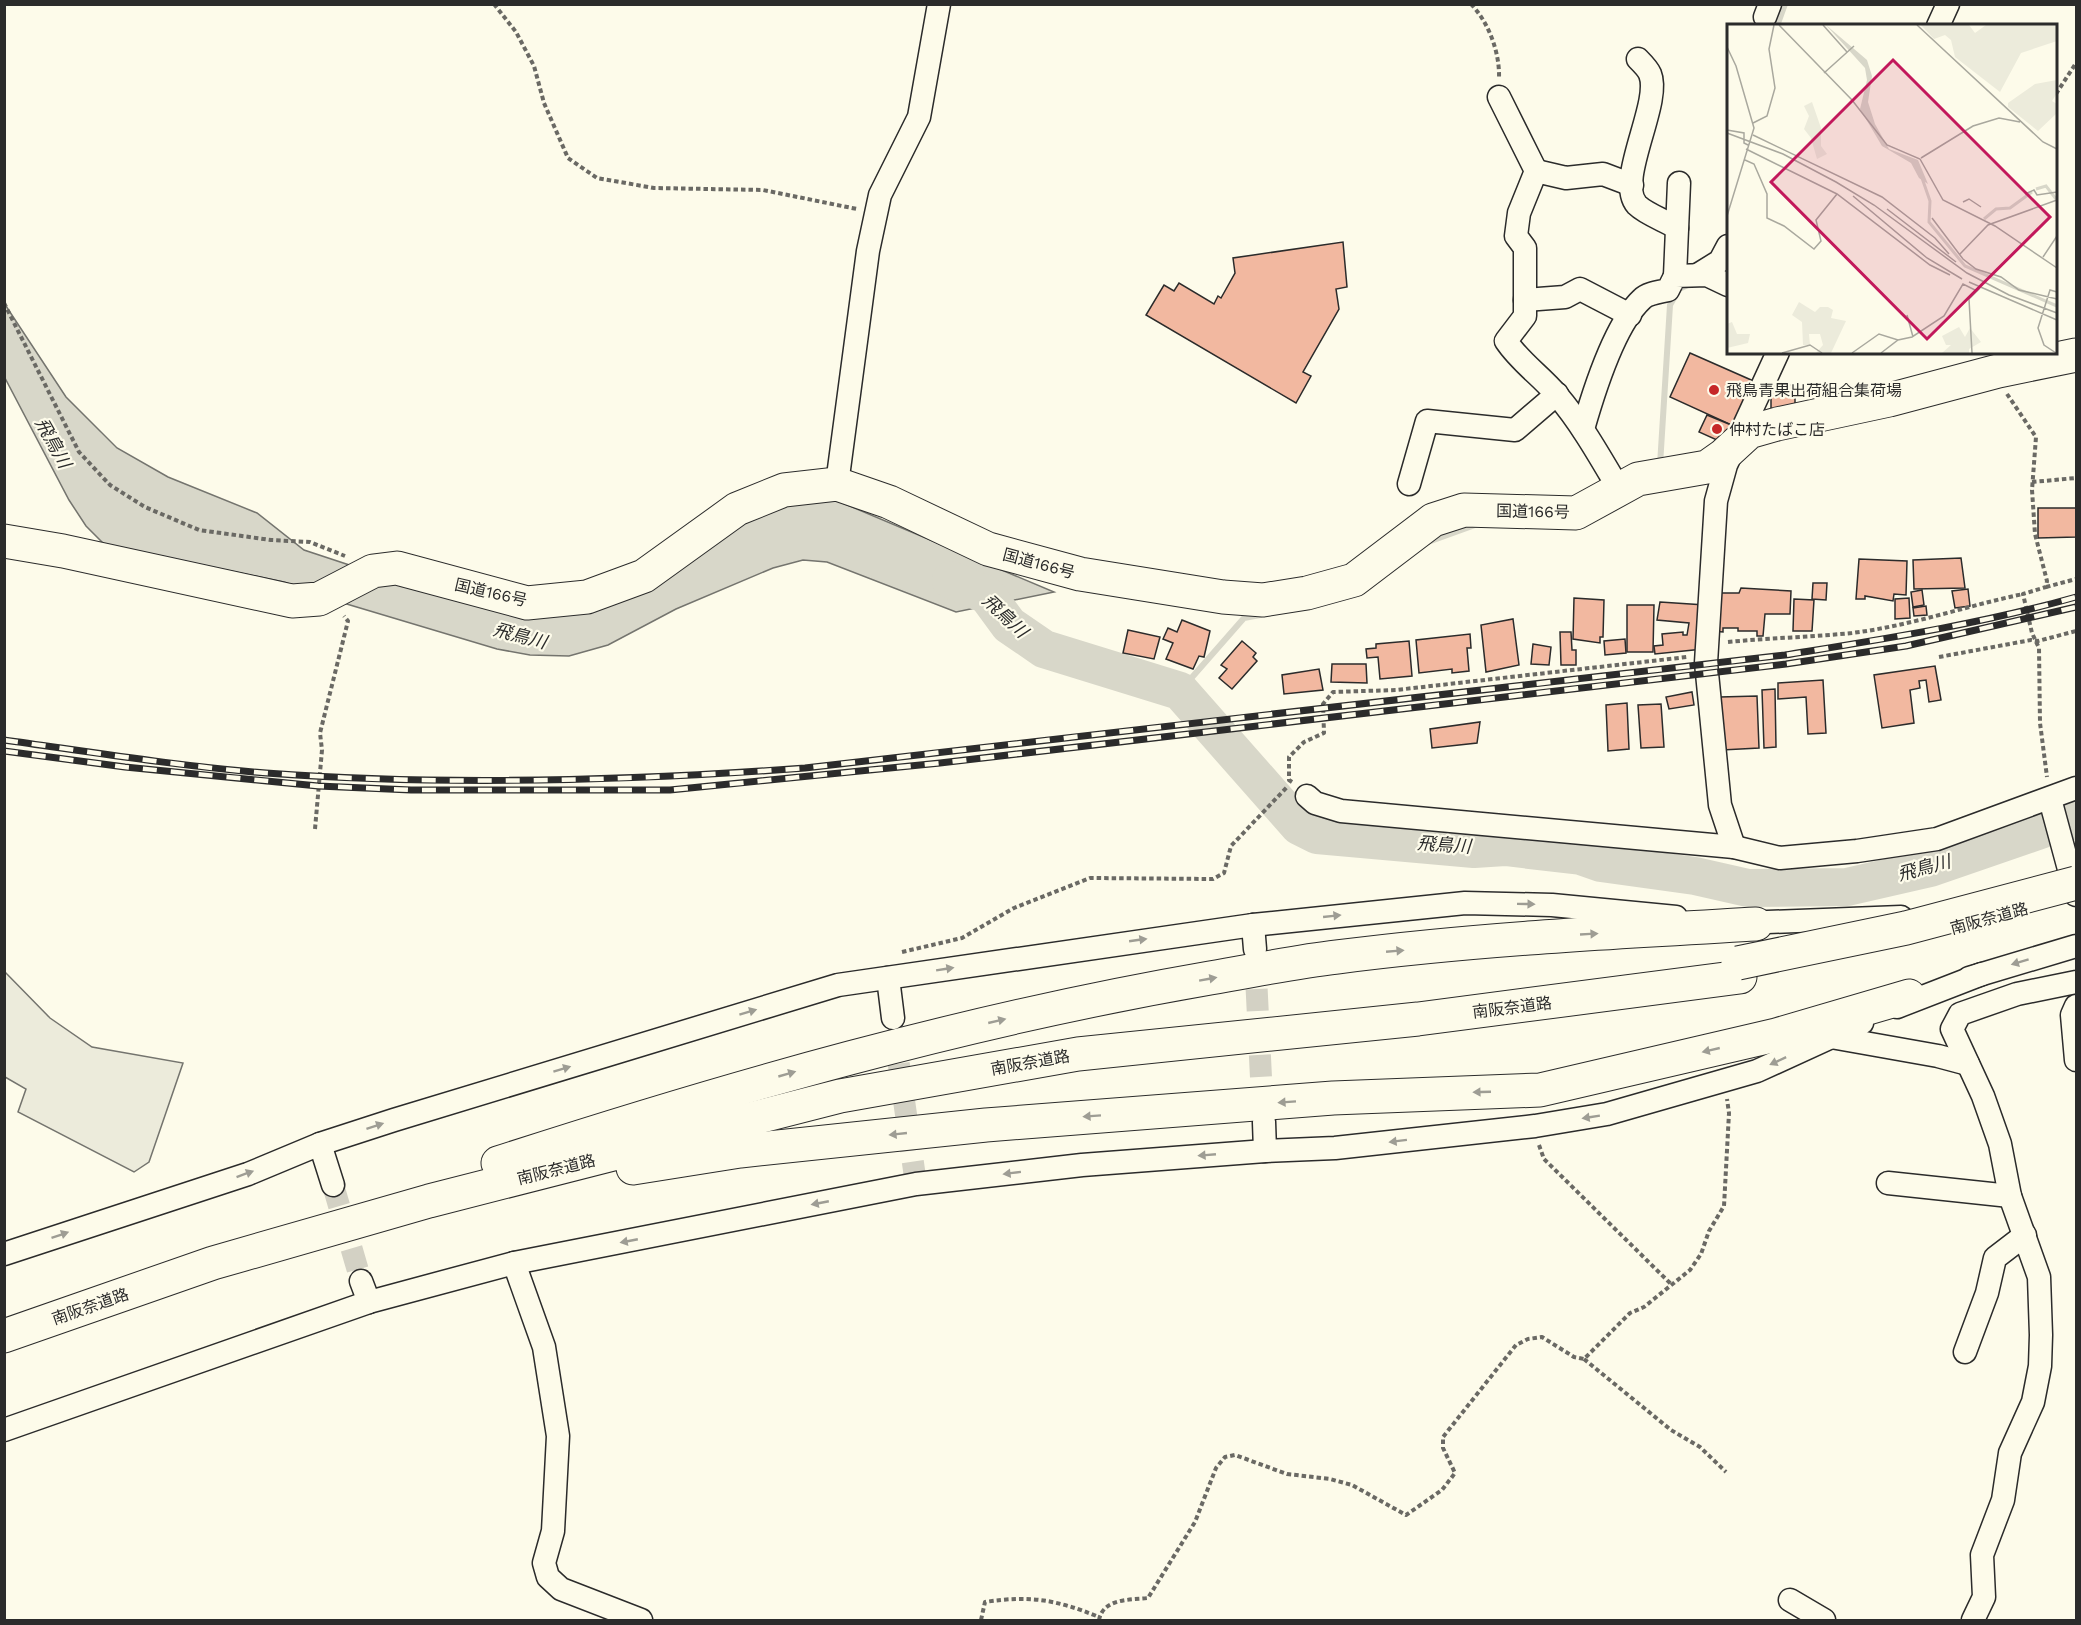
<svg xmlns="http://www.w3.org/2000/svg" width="2081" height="1625" viewBox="0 0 2081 1625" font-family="'Work Sans','Noto Sans JP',sans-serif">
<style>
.green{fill:#ecebdb;stroke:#74746e;stroke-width:1.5}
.water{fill:#d8d7c9;stroke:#74746e;stroke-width:1.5}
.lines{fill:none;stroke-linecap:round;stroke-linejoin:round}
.stream{stroke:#d8d7c9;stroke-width:6}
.river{stroke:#d8d7c9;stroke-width:38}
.building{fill:#f2b8a0;stroke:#2b2b2b;stroke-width:1.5}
.minor-tunnel{stroke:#d3d1c4;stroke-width:22;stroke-dasharray:22 11;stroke-linecap:butt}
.minor-casing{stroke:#2b2b2b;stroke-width:25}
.highway-casing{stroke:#2b2b2b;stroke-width:35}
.path{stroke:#6a6964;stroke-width:4;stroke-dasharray:4.5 3;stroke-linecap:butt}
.minor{stroke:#fdfbea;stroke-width:22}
.highway{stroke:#fdfbea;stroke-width:33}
.rail-casing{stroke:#2b2b2b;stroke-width:7}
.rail{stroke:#fdfbea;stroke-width:4.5;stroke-dasharray:14;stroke-linecap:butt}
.highway-bridge-casing{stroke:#2b2b2b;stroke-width:35;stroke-linecap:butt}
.highway-bridge{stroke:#fdfbea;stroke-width:33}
.oneway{fill:#9e9d94}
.poi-dot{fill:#c62828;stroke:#fdfbea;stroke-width:2}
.labels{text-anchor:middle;stroke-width:4.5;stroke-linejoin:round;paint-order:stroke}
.poi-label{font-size:16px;fill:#2b2b2b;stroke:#fdfbea;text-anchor:start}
.street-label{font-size:16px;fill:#2b2b2b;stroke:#fdfbea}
.water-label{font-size:18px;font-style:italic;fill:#2b2b2b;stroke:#fdfbea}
.inset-river{fill:none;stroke:#d8d7c9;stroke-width:3}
.inset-road{fill:none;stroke:#a9a89e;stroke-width:1.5}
.view{fill:#c2185b;fill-opacity:0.15;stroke:#c2185b;stroke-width:3}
.inset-edge{fill:none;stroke:#2b2b2b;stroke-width:3}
</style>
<rect width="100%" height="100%" fill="#fdfbea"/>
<polygon class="green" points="4,971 50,1018 92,1047 183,1063 149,1162 134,1172 18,1112 26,1089 5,1077"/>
<polygon class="water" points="4,303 66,397 117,448 168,477 257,513 304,550 410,585 531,613 731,526 801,500 833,499 1054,592 956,612 827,562 803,560 773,568 676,609 608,645 569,656 530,655 497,649 340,602 284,582 105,545 86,526 69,500 5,378"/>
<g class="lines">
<g class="stream">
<polyline points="1777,26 1785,4"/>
<polyline points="1660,465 1670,305 1679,289 1690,284"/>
<polyline points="1428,542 1475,525"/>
<polyline points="1180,691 1244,618 1260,615"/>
</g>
<polyline class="river" points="951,580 987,595 1009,625 1044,649 1180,691 1299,826 1317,835 1474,849 1505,847 1581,856 1601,863 1695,876 1748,888 1847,887 1930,868 2043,829 2076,820"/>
</g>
<g class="building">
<polygon points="1343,242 1347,287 1336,289 1339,309 1303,372 1311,376 1296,403 1146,315 1164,285 1174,291 1179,283 1214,304 1218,296 1221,298 1235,273 1233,258"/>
<polygon points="1690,353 1758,383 1738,428 1670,397"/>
<rect x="1771" y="385" width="24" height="29"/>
<polygon points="1707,415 1736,427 1728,445 1699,432"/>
<polygon points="2038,508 2076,508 2076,537 2038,538"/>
<polygon points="1961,558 1965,588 1914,589 1913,560"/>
<polygon points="1859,559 1907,561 1906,595 1894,594 1893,601 1865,596 1865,599 1856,599"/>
<polygon points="1813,583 1827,583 1826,600 1812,599"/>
<polygon points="1741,588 1791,591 1790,614 1765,614 1763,636 1757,636 1757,631 1738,631 1738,628 1723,628 1723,632 1712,631 1716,593 1739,593"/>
<polygon points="1968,589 1970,606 1955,608 1952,591"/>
<polygon points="1922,590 1924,605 1913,607 1911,592"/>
<polygon points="1574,598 1604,600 1603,637 1600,637 1600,643 1573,639"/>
<polygon points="1909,598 1910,618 1895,619 1895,599"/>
<polygon points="1794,599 1814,600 1812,631 1793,631"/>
<polygon points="1660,602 1705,605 1703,649 1655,654 1654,646 1663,645 1662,634 1683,632 1683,635 1687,635 1689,623 1657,620"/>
<polygon points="1627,605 1654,605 1653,652 1627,652"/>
<polygon points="1926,606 1927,615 1914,616 1913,608"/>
<polygon points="1513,619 1519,665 1486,672 1481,625"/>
<polygon points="1182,620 1210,631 1204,657 1199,656 1193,669 1166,659 1173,643 1163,639 1168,628 1177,632"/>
<polygon points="1128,630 1160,637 1154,659 1123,653"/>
<polygon points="1560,632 1571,632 1572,650 1576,650 1576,665 1561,665"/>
<polygon points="1470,634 1471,648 1467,648 1469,671 1452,673 1452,669 1419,673 1416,640"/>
<polygon points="1625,639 1626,653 1605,655 1604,641"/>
<polygon points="1242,641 1256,653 1253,657 1257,661 1232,689 1219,678 1227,669 1221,665"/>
<polygon points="1409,641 1412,676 1380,679 1378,657 1367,658 1366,649 1376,648 1376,644"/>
<polygon points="1533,644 1551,647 1549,665 1531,664"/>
<polygon points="1332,664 1366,664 1367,683 1331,682"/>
<polygon points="1935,666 1941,700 1929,702 1926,680 1919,681 1920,688 1910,690 1914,723 1882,728 1874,675"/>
<polygon points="1319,669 1323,690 1284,694 1282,675"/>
<polygon points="1823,680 1826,733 1808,734 1806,697 1778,699 1778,683"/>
<polygon points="1775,689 1776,747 1764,748 1762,690"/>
<polygon points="1692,692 1694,705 1669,709 1666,697"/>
<polygon points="1757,696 1759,748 1722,750 1720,697"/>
<polygon points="1627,703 1629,749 1608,751 1606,705"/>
<polygon points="1661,704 1664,747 1641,748 1638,705"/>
<polygon points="1480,722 1477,743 1432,748 1430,729"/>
</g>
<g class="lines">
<g class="minor-tunnel">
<polyline points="1255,956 1263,1118"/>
<polyline points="894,1031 916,1184"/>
<polyline points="333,1185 361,1281"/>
</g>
<defs>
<g id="minor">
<polyline points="1765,17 1770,4"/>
<polyline points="1938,26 1948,4"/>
<path d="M1638 59C1642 63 1648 69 1650 74 1662 103 1615 181 1637 205 1646 214 1666 221 1677 228"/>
<path d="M1499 97 1536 171 1519 213 1516 236 1525 248V316L1506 341C1520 362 1541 376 1557 395 1581 423 1600 457 1619 489"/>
<polyline points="1536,171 1566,178 1603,174 1632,185"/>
<polyline points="1699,274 1720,261 1728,246"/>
<polyline points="1675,276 1679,183"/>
<polyline points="1525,300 1565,297 1580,289 1630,315"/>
<path d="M1583 429C1593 394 1615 324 1642 299 1648 293 1660 292 1668 290L1675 276 1707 275 1728 285"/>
<polyline points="837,484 868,251 880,195 919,117 939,4"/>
<polyline points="1409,484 1427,421 1515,430 1557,394"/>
<polyline points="1307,796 1315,803 1341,811 1734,847 1780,858 1857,851 1937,839 2076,788"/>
<polyline points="2050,799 2076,895"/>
<polyline points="1734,847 1720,805 1706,663 1716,501 1726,465 1778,352"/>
<polyline points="1742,923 1901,917"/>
<polyline points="1253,925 1255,949"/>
<polyline points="888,978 893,1018"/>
<polyline points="1969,978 2076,946"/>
<polyline points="2076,1006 2072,1015 2076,1060"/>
<polyline points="1897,1007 1982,974"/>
<polyline points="1831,1037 1938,1056 1968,1064"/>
<polyline points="1264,1122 1265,1151"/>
<polyline points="320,1144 333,1185"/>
<polyline points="1888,1183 2010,1196"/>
<polyline points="4,1254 248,1174 320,1144 394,1120 838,985 1253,925 1465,903 1552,905 1676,917"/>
<polyline points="514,1263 544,1347 558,1436 553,1531 544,1563 548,1577 561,1589 641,1620"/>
<polyline points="361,1281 369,1302"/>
<polyline points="1965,1352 1987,1293 1995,1258 2025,1235"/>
<polyline points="4,1430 369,1302 514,1263 916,1184 1082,1165 1265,1151 1335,1148 1535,1126 1607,1114 1757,1071 1862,1023"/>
<polyline points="1790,1600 1824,1620"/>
<polyline points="1973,1620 1984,1597 1982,1555 2003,1500 2010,1453 2033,1402 2040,1366 2041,1335 2039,1277 2010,1196 2000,1144 1983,1096 1952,1029 1960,1014 2017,994 2076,982"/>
</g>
<g id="highway">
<polyline points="4,541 63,551 292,601 319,599 373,571 397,568 527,603 587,597 644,576 737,509 784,490 837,484 889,502 988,549 1080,574 1223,597 1263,600 1307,593 1354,580 1433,520 1464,510 1576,513 1638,479 1707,467 1724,455 1749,432 1777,424 1889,400 1998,371 2076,355"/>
<path d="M498 1163C732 1087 967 1020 1210 978 1252 971 1294 962 1337 957 1476 939 1616 932 1756 924"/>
<polyline points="633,1168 740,1151 986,1125 1333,1098 1540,1090 1776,1035 1909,996"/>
<polyline points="4,1336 213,1263 429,1201 840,1096 1078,1054 1418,1019 1740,977"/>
</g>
</defs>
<use href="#minor" class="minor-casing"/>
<use href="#highway" class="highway-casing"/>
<g class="path">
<polyline points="494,4 516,32 534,66 544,103 568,158 597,178 654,188 763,190 857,209"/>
<path d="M1471 4C1489 23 1500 53 1499 79"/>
<polyline points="2056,94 2076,63"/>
<polyline points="4,303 79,452 110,485 145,507 199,530 271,540 310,542 345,556"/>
<polyline points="2007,394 2036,437 2032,490 2035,534 2047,581 2046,587 2023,594 2032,633 2039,648 2040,723 2047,777"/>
<polyline points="2032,482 2076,478"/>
<polyline points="2046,587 2076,579"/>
<path d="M1728 642C1769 638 1811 637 1852 633 1910 626 1966 606 2023 594"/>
<polyline points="1939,657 2031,640 2038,641 2076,631"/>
<polyline points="1292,782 1289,780 1289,757 1304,742 1324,733 1323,704 1333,692 1396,690 1687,657"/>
<polyline points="315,829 322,750 320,733 348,621 344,616"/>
<polyline points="902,952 962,938 1014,908 1090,878 1213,879 1224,873 1231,846 1287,787"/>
<polyline points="1539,1145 1544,1159 1672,1285"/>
<polyline points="1584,1359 1671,1430 1700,1447 1726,1472"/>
<path d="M981 1620 985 1602C1031 1595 1057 1600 1099 1617"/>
<path d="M1099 1620C1103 1598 1131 1600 1148 1598L1195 1522 1216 1468 1225 1457 1235 1455 1287 1474 1330 1479 1352 1485 1406 1515 1442 1490 1455 1473 1443 1448V1437L1516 1345 1528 1339 1542 1337 1574 1357 1584 1359 1630 1313 1644 1307 1690 1270 1701 1254 1709 1231 1724 1206 1729 1113 1727 1099"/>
</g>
<use href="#minor" class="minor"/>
<use href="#highway" class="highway"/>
<defs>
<g id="rail">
<path d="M4 740C91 752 178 766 266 773 445 786 626 781 805 768L1785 655C1883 639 1981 624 2076 597"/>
<polyline points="4,751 125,767 318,786 411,790 670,790 940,763 1786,664 1906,646 2076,607"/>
</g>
</defs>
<use href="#rail" class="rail-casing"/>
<use href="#rail" class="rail"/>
<defs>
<polyline id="highway-bridge" points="1738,963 1906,928 2076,883"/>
</defs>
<use href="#highway-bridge" class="highway-bridge-casing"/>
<use href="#highway-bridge" class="highway-bridge"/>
</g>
<defs><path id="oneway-solid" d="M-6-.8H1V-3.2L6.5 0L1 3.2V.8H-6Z" transform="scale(1.5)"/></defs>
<g class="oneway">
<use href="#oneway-solid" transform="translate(1526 904) rotate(1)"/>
<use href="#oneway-solid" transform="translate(1332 916) rotate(-6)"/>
<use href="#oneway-solid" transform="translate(1589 934) rotate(-3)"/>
<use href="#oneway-solid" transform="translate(1138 940) rotate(-8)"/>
<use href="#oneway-solid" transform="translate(1395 951) rotate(-5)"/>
<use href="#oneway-solid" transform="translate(2020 962) rotate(163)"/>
<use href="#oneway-solid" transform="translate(945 969) rotate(-9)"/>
<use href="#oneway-solid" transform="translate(1208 979) rotate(-10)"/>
<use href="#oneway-solid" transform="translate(748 1012) rotate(-17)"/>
<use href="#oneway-solid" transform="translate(997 1021) rotate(-13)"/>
<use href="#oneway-solid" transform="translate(1711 1050) rotate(167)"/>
<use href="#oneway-solid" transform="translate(1778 1061) rotate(155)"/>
<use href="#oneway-solid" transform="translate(562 1069) rotate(-17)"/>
<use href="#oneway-solid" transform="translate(787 1074) rotate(-16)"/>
<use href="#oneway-solid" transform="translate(1482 1092) rotate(178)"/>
<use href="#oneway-solid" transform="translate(1287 1102) rotate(176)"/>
<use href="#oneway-solid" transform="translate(1092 1116) rotate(176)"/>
<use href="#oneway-solid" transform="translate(1591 1117) rotate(171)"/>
<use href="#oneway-solid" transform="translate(375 1126) rotate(-18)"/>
<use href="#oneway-solid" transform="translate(898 1134) rotate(174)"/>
<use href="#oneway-solid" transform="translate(1398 1141) rotate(173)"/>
<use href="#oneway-solid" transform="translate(1207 1155) rotate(175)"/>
<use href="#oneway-solid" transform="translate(1012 1173) rotate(173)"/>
<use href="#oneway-solid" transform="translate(245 1174) rotate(-20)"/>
<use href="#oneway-solid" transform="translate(820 1203) rotate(169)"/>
<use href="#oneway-solid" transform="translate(60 1235) rotate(-19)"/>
<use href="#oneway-solid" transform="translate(629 1241) rotate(169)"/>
</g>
<g class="poi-dot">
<circle cx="1714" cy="390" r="6"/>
<circle cx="1717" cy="429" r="6"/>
</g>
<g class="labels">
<g class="poi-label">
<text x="1726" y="396">飛鳥青果出荷組合集荷場</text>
<text x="1729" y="435">仲村たばこ店</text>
</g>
<g class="street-label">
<text transform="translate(1533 511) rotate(1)" y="6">国道166号</text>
<text transform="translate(1039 563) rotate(15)" y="6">国道166号</text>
<text transform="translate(491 592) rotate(13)" y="6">国道166号</text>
<text transform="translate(1989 918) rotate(-15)" y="6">南阪奈道路</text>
<text transform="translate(1512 1007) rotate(-7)" y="6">南阪奈道路</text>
<text transform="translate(1030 1062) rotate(-10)" y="6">南阪奈道路</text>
<text transform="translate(556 1169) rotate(-14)" y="6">南阪奈道路</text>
<text transform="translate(90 1306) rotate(-19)" y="6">南阪奈道路</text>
</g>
<g class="water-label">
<text transform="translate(53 443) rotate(61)" y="6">飛鳥川</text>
<text transform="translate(1005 616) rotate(43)" y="6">飛鳥川</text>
<text transform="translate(520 636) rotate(15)" y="6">飛鳥川</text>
<text transform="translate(1444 845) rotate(4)" y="6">飛鳥川</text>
<text transform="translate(1924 868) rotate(-15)" y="6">飛鳥川</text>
</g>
</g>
<g transform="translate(1727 24)">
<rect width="330" height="330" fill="#fdfbea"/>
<path d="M194 1H242L248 9 259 1H330V17L294 29 273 68 228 33 224 16 218 11 207 15ZM330 56V69L325 77 330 80V89L311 107 281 83V79L308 60ZM85 78 94 104V122L100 130 90 135 84 114 77 105 82 92 77 82ZM72 278 88 288 93 283H101L106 286 104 294 119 297 104 329H89L96 321 93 310H82L83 321H76L75 298 65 291ZM5 298 10 310H23L21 319 0 324V300ZM232 303 238 313 243 304 254 318 242 325V329H215L224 321H219L215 312Z" fill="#ecebdb"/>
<path d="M99 1 140 36 145 52 141 78 148 100 162 125 191 136 201 160 192 154 184 139 155 122 133 85 140 56 138 44Z" fill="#d8d7c9"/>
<path class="inset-river" d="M195 154 203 177 202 198 238 242 330 282M309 165 319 162 329 175M257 195 269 185 283 184 305 168"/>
<path class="inset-road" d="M52 1 125 76 160 121 193 135 216 176 268 202 330 244M96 1 120 28M190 1 316 118 330 125M0 23 9 42 27 104 0 192M97 49 127 22M26 99 40 92 48 64 42 25 47 1M0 106 17 109V119L21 121M0 109 56 130 109 158 147 181 240 249 282 271 330 289M26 111 155 173 208 214 222 230M19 125 110 170 203 241 223 251M194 134 246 102 272 94 293 98M18 136 27 140 40 170V194L57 202 87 225 94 217 89 196 110 170M298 170 307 166 310 171 330 168M126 172 200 234 235 255M236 178 242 175 254 183M160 185 229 238M205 194 236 235 249 245 274 253 292 266 330 275M233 230 261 201 330 176M316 233 330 212M242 258 330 296M180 291 186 313M55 329 83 321 95 329M125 329 152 310 171 316M154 329 171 316 185 313 217 292 236 260 250 267 253 264M245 329 242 275 250 267M329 329 317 321 311 304 323 266 330 268"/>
<path class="view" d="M166 36 323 193 200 315 44 158Z"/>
<rect width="330" height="330" class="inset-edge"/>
</g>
<rect width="2081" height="1625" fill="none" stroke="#2b2b2b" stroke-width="12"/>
</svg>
